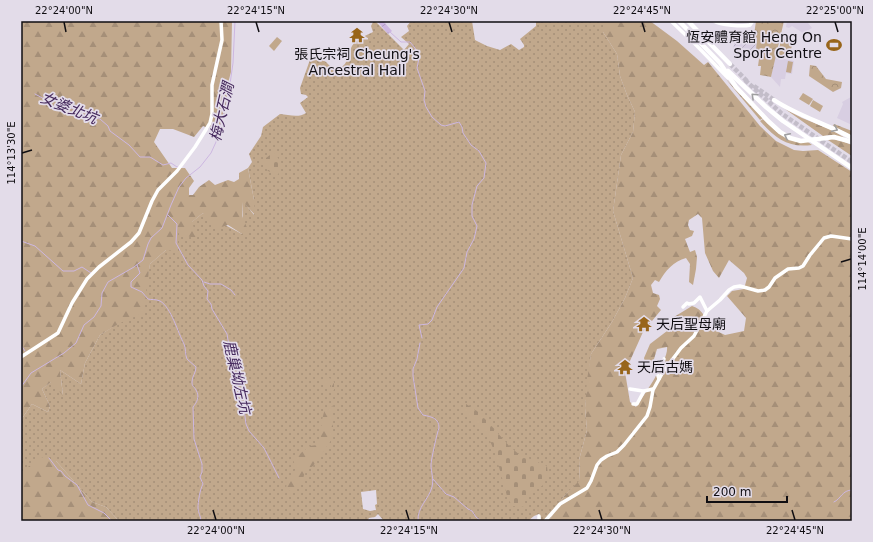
<svg xmlns="http://www.w3.org/2000/svg" width="873" height="542" viewBox="0 0 873 542" font-family="'DejaVu Sans','Noto Sans TC',sans-serif">
<style>
.built{fill:#d8cee2}
.industrial{fill:url(#industrial-furrows)}
.grass{fill:url(#grass-dots);fill-rule:evenodd}
.forest{fill:url(#forest-firs);fill-rule:evenodd}
.cemetery{fill:url(#cemetery-stones)}
.park{fill:url(#park-crowns)}
.pitch{fill:#c1a88c}
.water{fill:url(#water-waves)}
.lines{fill:none;stroke-linecap:round;stroke-linejoin:round}
.stream{stroke:#cdb7e1;stroke-width:1}
.major-tunnel{stroke:#c3bdc9;stroke-width:4.5;stroke-dasharray:4.5 2;stroke-linecap:butt}
.minor{stroke:#fff;stroke-width:3.5}
.major{stroke:#fff;stroke-width:4.5}
.oneway{stroke:#9f9fa0}
.ticks{fill:none;stroke:#100e12;stroke-width:1.5}
.labels{text-anchor:middle;stroke-width:3.5;stroke-linejoin:round;paint-order:stroke}
.poi-label{font-size:14px;fill:#100e12;stroke:#e3dce9;text-anchor:start}
.water-label{font-size:15px;font-style:italic;fill:#46295d;stroke:#e3dce9}
.neatline{fill:none;stroke:#100e12;stroke-width:1.5}
.ticks-label{font-size:10px;text-anchor:middle;fill:#100e12}
</style>
<defs>
<pattern id="industrial-furrows" width="10" height="10" patternUnits="userSpaceOnUse"><rect width="10" height="10" fill="#d8cee2"/><path d="M-1 1l2-2M0 10L10 0M9 11l2-2" fill="none" stroke="#b8b0c1"/></pattern>
<pattern id="grass-dots" width="8" height="8" patternUnits="userSpaceOnUse"><rect width="8" height="8" fill="#c1a88c"/><path d="M2 2h.1M6 6h.1" fill="none" stroke="#a58f78" stroke-width="1.8" stroke-linecap="round"/></pattern>
<pattern id="forest-firs" width="22" height="20" patternUnits="userSpaceOnUse"><rect width="22" height="20" fill="#c1a88c"/><path d="M5 1l3.5 6h-7zM16 11l3.5 6h-7z" fill="#a58f78"/></pattern>
<pattern id="cemetery-stones" width="16" height="16" patternUnits="userSpaceOnUse"><rect width="16" height="16" fill="#c1a88c"/><path d="M2 7V4a2 2 0 0 1 4 0v3zM10 15v-3a2 2 0 0 1 4 0v3z" fill="#a58f78"/></pattern>
<pattern id="park-crowns" width="20" height="18" patternUnits="userSpaceOnUse"><rect width="20" height="18" fill="#c1a88c"/><path d="M2 6a3 3 0 1 1 6 0M12 15a3 3 0 1 1 6 0" fill="none" stroke="#a58f78"/></pattern>
<pattern id="water-waves" width="16" height="10" patternUnits="userSpaceOnUse"><rect width="16" height="10" fill="#cdb7e1"/><path d="M0 5q4-4 8 0t8 0" fill="none" stroke="#af9cc0"/></pattern>
</defs>
<rect width="100%" height="100%" fill="#e3dce9"/>
<g class="built">
<polygon points="787,21 811,21 808,23 812,28 803,33 792,26 789,28 786,27"/>
<polygon points="775,57 794,61 792,74 786,73 785,79 781,79 780,87 771,77"/>
<polygon points="851,97 852,99 852,125 837,118 843,104 842,102"/>
</g>
<polygon class="industrial" points="735,32 754,35 757,38 756,50 758,57 733,55"/>
<path class="grass" d="M375 21 404 50 409 44 401 37 409 31 407 26 411 21H472L475 40 487 46 500 50 511 44 519 50 524 47V45L520 39 536 26V21H603V32L617 54 620 76 627 95 635 112 633 132 621 155 613 211 633 278 625 298 612 322 591 354 585 408 587 430 579 460 580 481 564 496 549 521H539L541 519 539 514 534 516 528 521H384L378 514 375 517 369 518 367 521H119L106 507 92 502 56 461 21 476V420L32 404 48 412 50 406 42 389 52 381 63 395 60 370 81 384 85 363 100 335 119 323 148 275 150 264 166 250 178 233 203 213 242 234 243 201 254 215V200L248 168 252 162 249 154 261 136 263 127 280 114C289 115 299 118 306 113L300 103 308 97 306 95 301 94 300 88 312 54 326 62 332 68C349 70 346 57 352 46 356 39 367 35 373 32L371 26 373 22ZM376 490 377 504 375 505 376 510 370 511 363 509 361 492Z"/>
<g class="forest">
<polygon points="21,21 232,21 231,72 227,87 227,101 224,117 218,132 203,126 194,137 173,129 160,129 154,142 172,168 185,168 194,181 189,188 189,195 193,195 199,187 209,180 215,185 228,180 234,182 239,179 239,173 248,168 254,200 255,215 243,202 242,216 248,230 242,234 228,225 215,229 203,213 192,222 197,239 178,233 178,251 166,250 150,264 143,313 120,323 100,335 85,363 81,384 60,370 63,396 51,382 42,389 50,406 48,412 32,404 21,420"/>
<path d="M603 21H650L677 41 704 65 708 62 760 126 776 141 794 150 803 151 818 150 852 172V521H549L564 496 580 480 579 460 587 430 585 408 587 380 591 354 612 322 625 298 633 278 613 211 621 155 633 132 635 112 627 95 620 76 617 54 603 32ZM698 214 702 218 705 253 713 271 719 278 729 260 744 273 747 278 744 289 732 291 727 296 746 318 744 331 725 335C721 333 716 331 713 328 706 320 703 309 692 306L674 317 667 331 650 344 644 358 645 362 651 363 654 359 657 349 667 347C669 360 644 395 636 407L630 402 625 372 643 332 661 310 657 306 660 299 659 295 653 293 651 285 655 280 659 282C665 271 674 261 686 258L690 264 689 282 693 285 696 269 697 257 695 250 690 252 685 239 692 236 694 231 690 230 688 225 689 220Z"/>
<polygon points="725,78 763,118 760,120"/>
<polygon points="785,109 802,118 832,130 845,138 831,135 823,136"/>
<path d="M763 119 777 132 808 142 812 145C788 148 776 139 760 121Z"/>
<polygon points="834,124 852,131 852,136 833,126"/>
<polygon points="831,139 842,141 852,145 852,156 828,140"/>
<polygon points="328,378 332,379 334,382 334,392 330,382 330,389 324,383 325,380"/>
<polygon points="332,404 333,410 333,429 330,442 313,466 305,471 303,479 291,491 286,490 287,480 296,469 293,459 310,446 317,445 321,436 319,428 322,425 322,420 325,408"/>
<polygon points="41,457 56,461 92,502 106,507 119,521 21,521 21,476 24,470"/>
</g>
<g class="cemetery">
<polygon points="274,152 282,164 278,175 268,171 262,161"/>
<polygon points="466,404 477,411 489,423 510,447 520,455 547,466 548,476 543,485 525,498 523,507 512,506 507,496 496,456 487,433 462,411"/>
</g>
<g class="park">
<polygon points="756,21 784,21 771,77 760,75 761,66 758,66 759,59 756,50 757,38 754,35"/>
<polygon points="810,65 816,66 826,79 842,82 841,88 833,92 809,76"/>
</g>
<g class="pitch">
<polygon points="277,37 282,41 274,51 269,46"/>
<polygon points="781,39 793,41 789,58 778,55"/>
<polygon points="788,61 793,62 791,73 786,72"/>
<polygon points="803,93 813,99 809,105 799,99"/>
<polygon points="813,100 823,106 820,112 810,106"/>
</g>
<polygon class="water" points="377,21 383,21 392,31 388,34"/>
<g class="lines">
<g class="stream">
<polyline points="390,32 401,42 410,42 415,48 419,58 417,68 425,91 424,100 426,107 432,117 441,125 445,126 459,122 462,127 463,133 471,145 479,151 486,163 484,178 477,186 472,205 472,216 477,226 474,239 467,252 464,268 437,307 432,320 428,324 419,325 422,338"/>
<polyline points="35,94 50,102 57,100 62,106 86,112 92,117 100,119 108,126 110,131 129,145 140,157 150,157 163,165 171,163 177,167 179,167"/>
<polyline points="168,215 177,224 176,243 188,265 202,280 204,286 208,291 207,299 211,304 212,309 227,334 228,340 232,350 233,361 242,382 243,394 245,397 244,409 246,424 249,431 264,448 279,478"/>
<polyline points="21,241 35,246 63,271 74,271 82,267 91,273"/>
<path d="M137 265 140 273 131 282V287L142 292 148 299C151 300 156 299 160 301 171 307 178 333 184 344 186 348 185 355 187 359L196 367C196 373 192 376 192 382 192 387 194 386 196 390 200 397 197 402 193 407L194 439 202 464V472L200 477 203 484C200 489 198 502 198 508 198 513 201 516 201 521"/>
<polyline points="204,282 210,284 221,284 231,290 235,295"/>
<polyline points="21,345 25,351"/>
<polyline points="21,387 31,373 64,353 76,343 84,325 94,317 101,306 102,293 108,282 134,267 143,260 148,244 151,238 162,228 171,205 179,187 186,178 200,167 211,153 216,142 228,98 233,63 235,21"/>
<polyline points="49,458 58,470 61,471 65,476 77,485 88,505 104,513 112,521"/>
<polyline points="433,479 446,494 454,497 468,509 472,511 476,517 481,521"/>
<path d="M834 502C841 499 842 490 852 490"/>
<path d="M418 521C417 507 429 499 432 487 434 479 431 472 431 465 431 460 437 433 439 428 439 418 432 417 423 415L418 408 413 376V369L417 359 420 343"/>
</g>
<g class="major-tunnel">
<polyline points="730,64 748,82"/>
<polyline points="745,80 781,113 852,162"/>
<polyline points="754,86 774,100"/>
</g>
<g class="minor">
<polyline points="671,21 697,46 728,78"/>
<path d="M714 21C720 25 743 27 750 25L753 21"/>
<polyline points="683,307 687,303 689,304 694,303 700,297 707,311"/>
<polyline points="21,357 58,333 72,303 87,279 99,267 131,242 139,233 152,201 158,190 177,171 195,147 210,123 212,114 212,85 222,40 221,21"/>
<path d="M659 379C655 372 662 366 664 359"/>
<polyline points="630,389 643,391"/>
<polyline points="633,404 637,404 644,391 653,389"/>
<polyline points="539,516 539,521"/>
<polyline points="545,521 560,504 587,488 591,481 597,465 601,460 607,456 617,452 624,445 647,416 650,407 653,390 663,372 681,348 694,336 707,311 720,300 729,290 734,287 740,286 758,291 765,290 769,287 775,278 788,269 799,268 803,266 810,255 824,238 831,236 852,239"/>
</g>
<g class="major">
<polyline points="679,21 720,63 736,87 768,121 780,132 790,138 801,141 834,137 852,142"/>
<polyline points="688,21 730,64"/>
<polyline points="728,71 766,107 783,121 852,168"/>
<path d="M774 100C798 116 827 124 852 138"/>
</g>
</g>
<defs><path id="oneway-chevron" d="M-2-3.5L2.5 0L-2 3.5" fill="none" stroke-width="1.6" stroke-linecap="round" stroke-linejoin="round"/></defs>
<g class="oneway">
<use href="#oneway-chevron" transform="translate(754 96) rotate(-137)"/>
<use href="#oneway-chevron" transform="translate(835 129) rotate(25)"/>
<use href="#oneway-chevron" transform="translate(787 136) rotate(-153)"/>
</g>
<path class="ticks" d="M64 22 66 32M256 22 259 32M449 22 452 32M642 22 645 32M835 22 838 32M22 153 32 150M841 262 851 259M213 510 216 520M406 510 409 520M599 510 602 520M792 510 795 520"/>
<defs>
<symbol id="temple-bare" viewBox="-9 -9 18 18"><path d="M0-6L5-2H3V0L6.5 2.5H4V6H1.5V3h-3V6H-4V2.5H-6.5L-3 0V-2H-5Z" fill="#98651a" stroke="#e3dce9" stroke-width="2.5" paint-order="stroke"/></symbol>
<symbol id="stadium-bare" viewBox="-9 -9 18 18"><path d="M0-5a6.5 5 0 1 0 0 10a6.5 5 0 1 0 0-10ZM-3.5-1.8h7v3.6h-7Z" fill="#98651a" stroke="#e3dce9" stroke-width="2.5" paint-order="stroke"/></symbol>
</defs>
<g fill-rule="evenodd">
<use href="#temple-bare" x="346" y="24" width="22" height="22"/>
<use href="#stadium-bare" x="823" y="34" width="22" height="22"/>
<use href="#temple-bare" x="633" y="313" width="22" height="22"/>
<use href="#temple-bare" x="614" y="356" width="22" height="22"/>
</g>
<g class="labels">
<g class="poi-label">
<text x="822" y="42" text-anchor="end">恆安體育館 Heng On<tspan x="822" dy="16">Sport Centre</tspan></text>
<text x="357" y="59" text-anchor="middle">張氏宗祠 Cheung's<tspan x="357" dy="16">Ancestral Hall</tspan></text>
<text x="656" y="329">天后聖母廟</text>
<text x="637" y="372">天后古媽</text>
</g>
<g class="water-label">
<text transform="translate(69 108) rotate(22)" y="5">女婆北坑</text>
<text transform="translate(222 112) rotate(-77)" y="5">梅大石澗</text>
<text transform="translate(237 377) rotate(77)" y="5">鹿巢坳左坑</text>
</g>
</g>
<rect width="873" height="542" fill="none" stroke="#e3dce9" stroke-width="44"/>
<path d="M707 496v6h80v-6" fill="none" stroke="#100e12" stroke-width="2"/>
<text x="713" y="496" font-size="12" fill="#100e12" stroke="#e3dce9" stroke-width="3" paint-order="stroke">200 m</text>
<rect x="22" y="22" width="829" height="498" class="neatline"/>
<g class="ticks-label">
<text x="64" y="14">22°24'00"N</text>
<text x="256" y="14">22°24'15"N</text>
<text x="449" y="14">22°24'30"N</text>
<text x="642" y="14">22°24'45"N</text>
<text x="835" y="14">22°25'00"N</text>
<text transform="translate(11 153) rotate(-90)" y="4">114°13'30"E</text>
<text transform="translate(862 259) rotate(-90)" y="4">114°14'00"E</text>
<text x="216" y="534">22°24'00"N</text>
<text x="409" y="534">22°24'15"N</text>
<text x="602" y="534">22°24'30"N</text>
<text x="795" y="534">22°24'45"N</text>
</g>
</svg>
